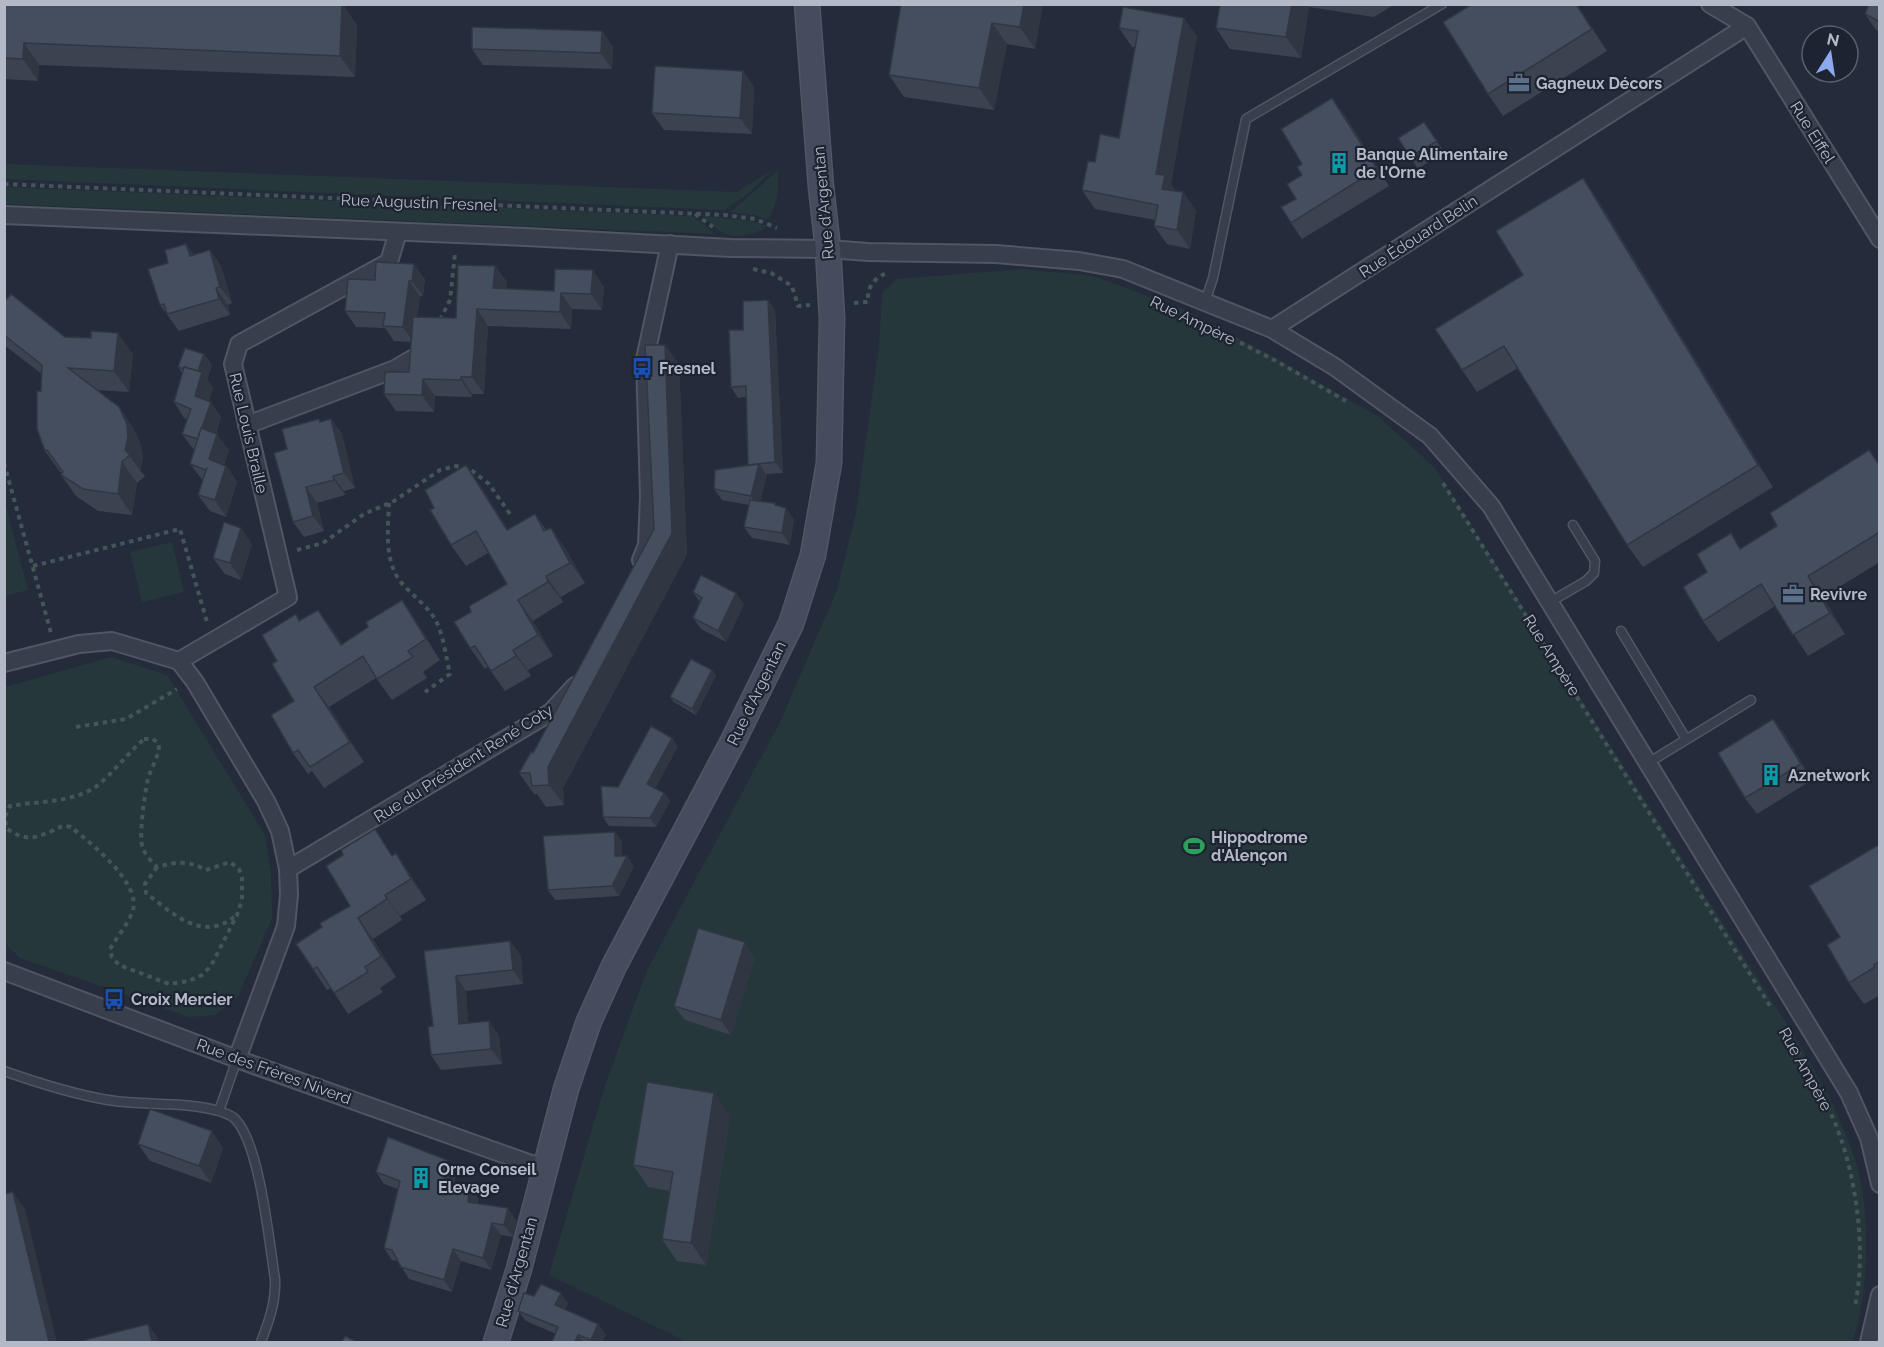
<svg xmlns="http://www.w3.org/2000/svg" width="1884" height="1347" viewBox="0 0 1884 1347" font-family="Raleway,sans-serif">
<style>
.green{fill:#26373b}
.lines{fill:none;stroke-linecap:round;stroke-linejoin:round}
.lane-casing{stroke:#505663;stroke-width:11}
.street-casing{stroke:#505663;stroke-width:20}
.secondary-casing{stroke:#505663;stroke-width:27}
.path{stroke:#445459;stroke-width:4;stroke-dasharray:4.5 4.5;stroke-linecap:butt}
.lane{stroke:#383e4b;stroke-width:8}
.street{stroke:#383e4b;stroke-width:16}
.secondary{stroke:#464c5d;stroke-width:24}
.wall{fill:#3b4351}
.shaded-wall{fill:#303742}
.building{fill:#454e5e;stroke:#303742;stroke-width:1.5}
.labels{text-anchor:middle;stroke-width:4.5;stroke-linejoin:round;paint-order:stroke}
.poi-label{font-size:16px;font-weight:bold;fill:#b3b9c6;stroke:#1d2330;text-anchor:start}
.street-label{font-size:16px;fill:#b3b9c6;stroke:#1d2330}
</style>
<rect width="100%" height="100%" fill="#242b3a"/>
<g class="green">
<polygon points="5,164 737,192 772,170 750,192 725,210 5,179"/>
<path d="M778 170C779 190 778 203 768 220L755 215 731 212Z"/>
<polygon points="5,187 692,216 705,225 715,234 5,204"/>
<path d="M703 216 751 221 767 226C757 234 738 239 726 234 718 232 709 221 703 216Z"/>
<path d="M1023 269 1093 276 1181 308 1272 356 1379 417 1435 468 1798 1042C1821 1082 1844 1121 1857 1166 1871 1214 1869 1296 1852 1342H681V1339L549 1275 605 1085 647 970 780 722 837 590 856 512 879 347 882 293 897 279Z"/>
<polygon points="5,502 28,590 5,596 4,596"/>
<polygon points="172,542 184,592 142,602 130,552"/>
<polygon points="111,657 167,675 265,835 271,872 272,918 238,997 215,1015 189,1017 20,958 5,943 5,687"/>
</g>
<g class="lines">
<defs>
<g id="lane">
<polyline points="1205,302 1213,278 1246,119 1442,4"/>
<polyline points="1550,602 1586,581 1594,573 1595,561 1573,525"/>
<polyline points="1621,631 1686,739"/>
<polyline points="1648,763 1751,700"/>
<path d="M237 1059 219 1111C224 1113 232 1115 235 1119 260 1144 269 1242 275 1279 276 1302 269 1321 261 1342"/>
<path d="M4 1071C38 1083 72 1094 108 1100 145 1106 183 1101 219 1111"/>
</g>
<g id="street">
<polyline points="1710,4 1747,26 1880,239"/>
<polyline points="4,215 526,237 731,248 828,249 868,252 996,254 1079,261 1123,269 1272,329 1335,367 1430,436 1491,506 1849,1093 1869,1138 1880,1184"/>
<polyline points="1272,329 1747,26"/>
<polyline points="247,425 395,369 412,359"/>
<polyline points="641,560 647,545 649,496 645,359 670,244"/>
<polyline points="179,661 288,597 233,364 239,344 389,262 398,232"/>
<polyline points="179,661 195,682 266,801 280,831 288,869 289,895 286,926 237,1059"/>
<polyline points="4,663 79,644 112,641 179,661"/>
<polyline points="288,869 551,712 575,686"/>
<polyline points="4,971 237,1059 531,1164 545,1166"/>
<polyline points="1869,1342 1880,1295"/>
</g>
<polyline id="secondary" points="496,1342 519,1269 566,1089 589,1021 614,966 732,743 791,624 813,555 829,463 832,318 828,249 821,187 807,4"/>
</defs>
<use href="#lane" class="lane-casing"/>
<use href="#street" class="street-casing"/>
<use href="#secondary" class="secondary-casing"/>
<g class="path">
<polyline points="4,184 725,215 755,219 777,228"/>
<polyline points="695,214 713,227"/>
<polyline points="753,269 771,273 792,286 798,306 810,305"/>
<path d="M854 303 868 302C867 286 874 278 889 272"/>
<polyline points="440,320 450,300 455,253"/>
<polyline points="1208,326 1278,362 1346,401"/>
<polyline points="4,463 51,633"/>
<polyline points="1443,483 1770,1006"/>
<path d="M389 503C388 528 384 560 400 581 411 595 429 606 437 623 444 638 446 658 450 674L425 692"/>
<polyline points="297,550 323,543 364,514 394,501 440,470 456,466 471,470 489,484 510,514"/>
<polyline points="33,566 180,529 207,622"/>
<polyline points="76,727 126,719 177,689"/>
<path d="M144 739H153L159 744C159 758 151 767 148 779 145 792 138 837 143 849 146 856 152 862 157 867 174 862 189 860 206 870L230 862 239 869 242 878V900L237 915 211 966 202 975 189 981 169 984 119 965 112 957 110 949C117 937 127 925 132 913 144 884 90 843 71 827 62 825 60 827 52 831 32 840 23 840 6 828L5 816 10 806C37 801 73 803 97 786 114 772 127 754 144 739Z"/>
<path d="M157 867 145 884 146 893C171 912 202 943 234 917"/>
<path d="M1793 1043C1806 1067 1821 1091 1832 1116 1856 1169 1867 1250 1855 1306"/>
</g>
<use href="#lane" class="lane"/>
<use href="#street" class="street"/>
<use href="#secondary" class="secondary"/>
</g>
<g class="wall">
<polygon points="4,4 357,25 355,77 39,65 38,81 4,79"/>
<polygon points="901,4 1043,4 1035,49 1007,44 994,110 904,97 889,75"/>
<polygon points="1220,4 1395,4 1374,17 1309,7 1301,58 1230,49 1216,28"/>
<polygon points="1577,4 1607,51 1503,116 1488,94"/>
<polygon points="1880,4 1880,32 1876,30 1865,14"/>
<polygon points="1119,28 1197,36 1171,184 1175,191 1196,210 1190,249 1167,244 1154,226 1155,220 1095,209 1082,190 1095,162 1119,138 1135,47 1132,47"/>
<polygon points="602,31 613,47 612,69 483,65 472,49"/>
<polygon points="743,71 754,87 752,134 664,130 652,113"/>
<polygon points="1344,114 1389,186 1302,239 1291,223 1302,175 1302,164"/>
<polygon points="1424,122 1444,152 1418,169 1410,157"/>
<polygon points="1598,200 1773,487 1643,567 1627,545 1518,368 1477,392 1462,370 1523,275"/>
<polygon points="210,250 221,266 232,303 228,305 230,315 179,331 160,305 194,255"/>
<polygon points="495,266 507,282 506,289 554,291 604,287 602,310 572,309 571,329 488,326 484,394 472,394 472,397 435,396 434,412 396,411 384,394 409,372 411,342 394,341 385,328 356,327 345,311 375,280 425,279 423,296 420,296 417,317 456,318"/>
<polygon points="4,297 65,337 133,354 129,392 97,390 119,407 133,428 141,445 143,459 140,470 145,476 137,483 132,515 98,511 76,496 61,475 63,473 62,472 60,472 45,451 41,391 42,374 4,345"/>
<polygon points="768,300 775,310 783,473 767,474 760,501 777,506 794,519 790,545 752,538 744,527 749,505 722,500 714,489 748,465 746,397 738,398 731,387 743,330"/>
<polygon points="665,345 679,365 687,554 563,788 564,805 546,807 537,794 534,794 519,773 533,753 654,529"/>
<polygon points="204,354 212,365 207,379 213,388 209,401 221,417 216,434 229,450 224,465 226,466 237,482 226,517 210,511 198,495 203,481 190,464 194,450 182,434 187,419 184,418 174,402 182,373 178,367"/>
<polygon points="331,419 342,434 355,488 344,491 345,495 317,503 324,531 304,537 293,522 287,449 321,422"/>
<polygon points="1880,464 1880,562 1823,597 1845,634 1808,656 1775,606 1718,642 1703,621 1741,548"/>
<polygon points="480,485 508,530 535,514 546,530 551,528 565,548 585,583 561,597 563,602 533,621 553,656 528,670 531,676 505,691 488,667 485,669 470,648 471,612 507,584 488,553 466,566 451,545"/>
<polygon points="252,544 241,580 225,574 213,558"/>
<polygon points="693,592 744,604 726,642 701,629 693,618 700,602"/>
<polygon points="402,600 416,621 440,660 423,672 427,678 392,700 376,678 329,707 364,762 324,788 312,771 308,774 293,753 294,701 277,661 300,620 318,610 342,644 368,627"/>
<polygon points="712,670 716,675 696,715 674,702 670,697"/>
<polygon points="1773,719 1785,735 1812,780 1757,814 1745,798"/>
<polygon points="678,746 655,788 664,793 670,801 656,827 609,826 603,817 618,787"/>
<polygon points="615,832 622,842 622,856 634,866 619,896 555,900 548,890"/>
<polygon points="1880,844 1880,995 1864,1004 1849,983 1840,937"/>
<polygon points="393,855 410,874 426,900 400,916 402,920 373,939 396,977 380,988 383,992 348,1014 331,988 327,990 313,969 322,927 350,906"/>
<polygon points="510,941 521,956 523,984 466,991 468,1023 489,1021 499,1036 502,1064 441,1070 431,1055 433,1026 424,951"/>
<polygon points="755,957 731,1035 685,1020 674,1006"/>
<polygon points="730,1115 706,1265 677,1261 662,1239 670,1191 648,1187 633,1165"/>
<polygon points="138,1144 223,1148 211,1183 150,1161"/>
<polygon points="447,1160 456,1172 454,1184 478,1198 478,1203 517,1221 513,1237 501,1235 491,1270 461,1261 452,1292 409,1279 398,1261 392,1260 384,1248 398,1189 384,1184 376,1172"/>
<polygon points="534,1296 568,1303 565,1310 598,1324 606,1335 602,1342 552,1342 556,1334 526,1321 518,1311"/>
</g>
<g class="shaded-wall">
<polygon points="342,4 343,4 357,25 355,77 340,56"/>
<polygon points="1024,4 1043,4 1035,49 1020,27"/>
<polygon points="1292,4 1307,4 1309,7 1301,58 1286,37"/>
<polygon points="1576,4 1577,4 1607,51 1592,29"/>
<polygon points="1184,18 1197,36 1171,184 1178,194 1162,189 1156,174"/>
<polygon points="992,23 1007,44 994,110 979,88"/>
<polygon points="602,31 613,47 612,69 601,53"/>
<polygon points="24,43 39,65 38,81 23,59"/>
<polygon points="743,71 754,87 752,134 740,118"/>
<polygon points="1332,98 1344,114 1389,186 1377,169"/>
<polygon points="1583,178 1598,200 1773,487 1758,465"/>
<polygon points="1183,192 1196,210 1190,249 1177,230"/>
<polygon points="186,244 198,260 190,256"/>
<polygon points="210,250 221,266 232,303 220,287"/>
<polygon points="414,264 425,279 423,296 412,281"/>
<polygon points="495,266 507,282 505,305 493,288"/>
<polygon points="593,270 604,287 602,310 591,294"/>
<polygon points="409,281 420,296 414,343 403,327"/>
<polygon points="216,288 228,305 230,315 219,299"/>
<polygon points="561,293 572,309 571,329 560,312"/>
<polygon points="768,300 775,310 783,473 775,462"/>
<polygon points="477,309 488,326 484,394 472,377"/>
<polygon points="118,333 133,354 129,392 114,371"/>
<polygon points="665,345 679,365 687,554 563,788 564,805 549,785 548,767 672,533"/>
<polygon points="204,354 212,365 207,379 213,388 206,412 195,396 198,374"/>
<polygon points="461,377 472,394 472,397 461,380"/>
<polygon points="423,379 435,396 434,412 422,395"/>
<polygon points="211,402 221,417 209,455 199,440"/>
<polygon points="119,407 133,428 141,445 143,459 140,470 125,450"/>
<polygon points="331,419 342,434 355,488 344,473"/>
<polygon points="217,434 229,450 221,476 209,459"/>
<polygon points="122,462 137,483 132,515 118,494"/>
<polygon points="759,464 767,475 759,507 751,496"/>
<polygon points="466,465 480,485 521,551 507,530"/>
<polygon points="226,466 237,482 226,517 215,500"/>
<polygon points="333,476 344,491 345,495 334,480"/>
<polygon points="306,487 317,503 324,531 313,516"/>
<polygon points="786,508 794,519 790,545 782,533"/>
<polygon points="241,528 252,544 241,580 230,563"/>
<polygon points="551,528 565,548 585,583 570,563"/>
<polygon points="546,576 561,597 563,602 548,582"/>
<polygon points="1808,576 1823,597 1845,634 1830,613"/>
<polygon points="736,593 744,604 726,642 718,631"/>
<polygon points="402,600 416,621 440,660 426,639"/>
<polygon points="518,600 533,621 553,656 538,635"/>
<polygon points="318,610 333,630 355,665 341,645"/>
<polygon points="513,650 528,670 531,676 516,656"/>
<polygon points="712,670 716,675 696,715 692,709"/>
<polygon points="314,687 329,707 364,762 350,742"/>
<polygon points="1773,719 1785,735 1812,780 1801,764"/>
<polygon points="672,738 678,746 653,793 647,784"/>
<polygon points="664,793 670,801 656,827 650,818"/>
<polygon points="615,832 622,842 622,866 627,856 634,866 619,896 612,886 615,856"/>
<polygon points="396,853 410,874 426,900 411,879"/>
<polygon points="385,895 400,916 402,920 387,899"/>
<polygon points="358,918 373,939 396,977 381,956"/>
<polygon points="510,941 521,956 523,984 513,970"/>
<polygon points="745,942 755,957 731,1035 721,1020"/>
<polygon points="456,976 466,991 469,1039 459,1024"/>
<polygon points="489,1021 499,1036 502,1064 491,1049"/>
<polygon points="714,1093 730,1115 706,1265 691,1243"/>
<polygon points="212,1131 223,1148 211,1183 199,1166"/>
<polygon points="447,1160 456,1172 452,1194 444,1182"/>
<polygon points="470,1185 478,1198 477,1214 468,1202"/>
<polygon points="13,1192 25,1209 57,1342 49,1342"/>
<polygon points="508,1208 517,1221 513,1237 504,1225"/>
<polygon points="492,1223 501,1235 491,1270 483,1258"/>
<polygon points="453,1249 461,1261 452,1292 444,1280"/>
<polygon points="561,1293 568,1303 562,1316 555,1305"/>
<polygon points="148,1324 160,1341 160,1342 152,1342"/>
<polygon points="598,1324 606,1335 602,1342 592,1342 591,1340"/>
<polygon points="578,1335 583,1342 575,1342"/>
</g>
<g class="building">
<polygon points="4,4 342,4 340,56 24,43 23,59 4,58"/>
<polygon points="901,4 1024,4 1020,27 992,23 979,88 889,75"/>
<polygon points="1220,4 1292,4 1286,37 1216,28"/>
<polygon points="1472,4 1576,4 1592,29 1488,94 1443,22"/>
<polygon points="1869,4 1880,4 1880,22 1865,14"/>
<polygon points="1123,7 1184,18 1156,174 1165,175 1162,189 1183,192 1177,230 1154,226 1158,205 1082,190 1088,161 1095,162 1100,134 1119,138 1138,31 1119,28"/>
<polygon points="472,27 602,31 601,53 472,49"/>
<polygon points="655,66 743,71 740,118 652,113"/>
<polygon points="1332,98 1377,169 1291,223 1281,207 1296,199 1287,184 1302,175 1297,167 1302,164 1281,129"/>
<polygon points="1424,122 1437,141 1410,157 1398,138"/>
<polygon points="1583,178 1758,465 1627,545 1504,346 1462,370 1435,329 1523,275 1496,231"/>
<polygon points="186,244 190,256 210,250 220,287 216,288 219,299 167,314 164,304 160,305 148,269 168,263 165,250"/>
<polygon points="376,262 414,264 412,281 409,281 403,327 383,326 385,313 345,311 348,279 375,280"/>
<polygon points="458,265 495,266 493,288 554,291 555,269 593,270 591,294 561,293 560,312 477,309 472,377 461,377 461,380 423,379 422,395 384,394 385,372 409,372 413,317 456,318"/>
<polygon points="11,294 65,337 91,338 91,331 118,333 114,371 68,368 119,407 127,424 128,437 125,450 130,455 122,462 118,494 83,489 61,475 63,472 47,450 45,451 37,429 37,391 41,391 42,365 4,335 4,297 7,299"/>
<polygon points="768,300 775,462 748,465 746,386 731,387 729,330 743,330 743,301"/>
<polygon points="645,345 665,345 672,533 548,767 549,785 532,786 530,773 519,773 531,752 533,753 654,529"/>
<polygon points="185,348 204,354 198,371 184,367 184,369 178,367"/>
<polygon points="184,367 202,372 195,396 211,402 198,439 182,434 191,409 174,402"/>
<polygon points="319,419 320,422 331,419 344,473 333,476 334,480 306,487 313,516 293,522 274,453 287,449 282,429"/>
<polygon points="201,428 217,434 209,459 226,466 215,500 198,495 207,467 206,470 190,464"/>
<polygon points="1869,450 1880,466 1880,532 1808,576 1830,613 1793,635 1761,584 1703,621 1683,587 1707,572 1697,554 1731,533 1740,549 1777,526 1770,513"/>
<polygon points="759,464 751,496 714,489 715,470"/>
<polygon points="466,465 507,530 535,514 544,531 551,528 570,563 546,576 548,582 518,600 538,635 513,650 516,656 491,671 475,646 470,648 454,622 471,612 469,606 507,584 476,531 451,545 430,510 434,508 425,490"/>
<polygon points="750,500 775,503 775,505 786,508 782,533 744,527"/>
<polygon points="224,522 241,528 230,563 213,558"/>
<polygon points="701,575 736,593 718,631 693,618 702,598 693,592"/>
<polygon points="402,600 426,639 408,651 413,657 377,679 363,656 314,687 350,742 310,767 298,750 293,753 271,715 294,701 272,664 277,661 262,635 296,614 299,621 318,610 341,645 368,627 366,622"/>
<polygon points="691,659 712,670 692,709 670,697"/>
<polygon points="1773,719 1801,764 1745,798 1718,753"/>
<polygon points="651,726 672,738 647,784 664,793 650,818 603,817 601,786 618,787"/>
<polygon points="375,829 392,856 396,853 411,879 385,895 387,899 358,918 381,956 365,967 368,972 334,993 317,967 313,969 296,944 322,927 320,923 350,906 326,866 343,855 341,850"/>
<polygon points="615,832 615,856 627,856 612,886 548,890 543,836"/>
<polygon points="1880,844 1880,961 1874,965 1875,967 1849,983 1827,945 1840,937 1809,886"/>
<polygon points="698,928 745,942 721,1020 674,1006"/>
<polygon points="510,941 513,970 456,976 459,1024 489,1021 491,1049 431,1055 428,1027 433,1026 424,951"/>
<polygon points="647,1082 714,1093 691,1243 662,1239 673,1172 633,1165"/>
<polygon points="150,1109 212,1131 199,1166 138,1144"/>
<polygon points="388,1137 447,1160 444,1182 470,1185 468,1202 508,1208 504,1225 492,1223 483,1258 453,1249 444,1280 401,1267 392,1250 384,1248 400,1181 376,1172"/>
<polygon points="13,1192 49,1342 4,1342 4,1194"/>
<polygon points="541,1284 561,1293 555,1305 598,1324 591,1340 578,1335 575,1342 552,1342 558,1327 518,1311 524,1293 534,1296"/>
<polygon points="148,1324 152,1342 77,1342"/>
<polygon points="345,1336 357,1342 342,1342"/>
</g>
<defs>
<symbol id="office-bare" viewBox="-9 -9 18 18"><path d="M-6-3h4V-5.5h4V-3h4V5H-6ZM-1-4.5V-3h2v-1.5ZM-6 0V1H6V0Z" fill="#5c6f8a" stroke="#1d2330" stroke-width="2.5" paint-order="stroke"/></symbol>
<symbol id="building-bare" viewBox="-9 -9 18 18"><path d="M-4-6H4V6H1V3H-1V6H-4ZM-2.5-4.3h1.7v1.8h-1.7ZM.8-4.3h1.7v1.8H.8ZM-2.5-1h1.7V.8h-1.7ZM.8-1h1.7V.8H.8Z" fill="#0f9aa8" stroke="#1d2330" stroke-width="2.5" paint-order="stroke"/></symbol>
<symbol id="bus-bare" viewBox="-9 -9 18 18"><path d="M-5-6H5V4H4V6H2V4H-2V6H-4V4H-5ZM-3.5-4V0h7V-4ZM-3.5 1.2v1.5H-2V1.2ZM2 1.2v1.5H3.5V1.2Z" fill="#1a4fb4" stroke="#1d2330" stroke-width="2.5" paint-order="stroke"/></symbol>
<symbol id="stadium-bare" viewBox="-9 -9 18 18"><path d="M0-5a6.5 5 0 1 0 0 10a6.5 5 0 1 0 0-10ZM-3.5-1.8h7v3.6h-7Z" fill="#2e9e5b" stroke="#1d2330" stroke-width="2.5" paint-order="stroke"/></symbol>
</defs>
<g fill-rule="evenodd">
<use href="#office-bare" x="1504" y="68" width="30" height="30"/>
<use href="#building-bare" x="1324" y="148" width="30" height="30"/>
<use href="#bus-bare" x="627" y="353" width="30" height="30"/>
<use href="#office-bare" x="1778" y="579" width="30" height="30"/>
<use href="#building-bare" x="1756" y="760" width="30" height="30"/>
<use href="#stadium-bare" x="1179" y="831" width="30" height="30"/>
<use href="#bus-bare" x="99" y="984" width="30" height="30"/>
<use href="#building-bare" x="406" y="1163" width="30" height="30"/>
</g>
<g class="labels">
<g class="poi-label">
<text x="1536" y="89">Gagneux Décors</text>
<text x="1356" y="160">Banque Alimentaire<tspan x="1356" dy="18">de l'Orne</tspan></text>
<text x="659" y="374">Fresnel</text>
<text x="1810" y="600">Revivre</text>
<text x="1788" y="781">Aznetwork</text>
<text x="1211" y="843">Hippodrome<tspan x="1211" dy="18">d'Alençon</tspan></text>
<text x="131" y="1005">Croix Mercier</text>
<text x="438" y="1175">Orne Conseil<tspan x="438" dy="18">Elevage</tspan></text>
</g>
<g class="street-label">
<text transform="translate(1813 132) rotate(58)" y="6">Rue Eiffel</text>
<text transform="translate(419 202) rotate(2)" y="6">Rue Augustin Fresnel</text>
<text transform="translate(823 203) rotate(-95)" y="6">Rue d'Argentan</text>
<text transform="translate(1418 236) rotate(-33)" y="6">Rue Édouard Belin</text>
<text transform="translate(1193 320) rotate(26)" y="6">Rue Ampère</text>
<text transform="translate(249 433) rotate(77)" y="6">Rue Louis Braille</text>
<text transform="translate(1552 655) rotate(58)" y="6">Rue Ampère</text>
<text transform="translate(756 693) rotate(-64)" y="6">Rue d'Argentan</text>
<text transform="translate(463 763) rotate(-32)" y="6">Rue du Président René Coty</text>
<text transform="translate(1806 1069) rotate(61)" y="6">Rue Ampère</text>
<text transform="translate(274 1071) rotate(20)" y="6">Rue des Frères Niverd</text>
<text transform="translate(516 1272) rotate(-74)" y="6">Rue d'Argentan</text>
</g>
</g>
<rect width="1884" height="1347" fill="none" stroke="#b3b9c6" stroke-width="12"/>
<g transform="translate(1830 54) rotate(12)"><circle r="28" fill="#1d2330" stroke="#595f6c" stroke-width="1.5"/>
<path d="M0-4.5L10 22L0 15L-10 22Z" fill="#8daaf1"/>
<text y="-9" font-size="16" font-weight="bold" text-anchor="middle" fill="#b3b9c6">N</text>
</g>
</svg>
